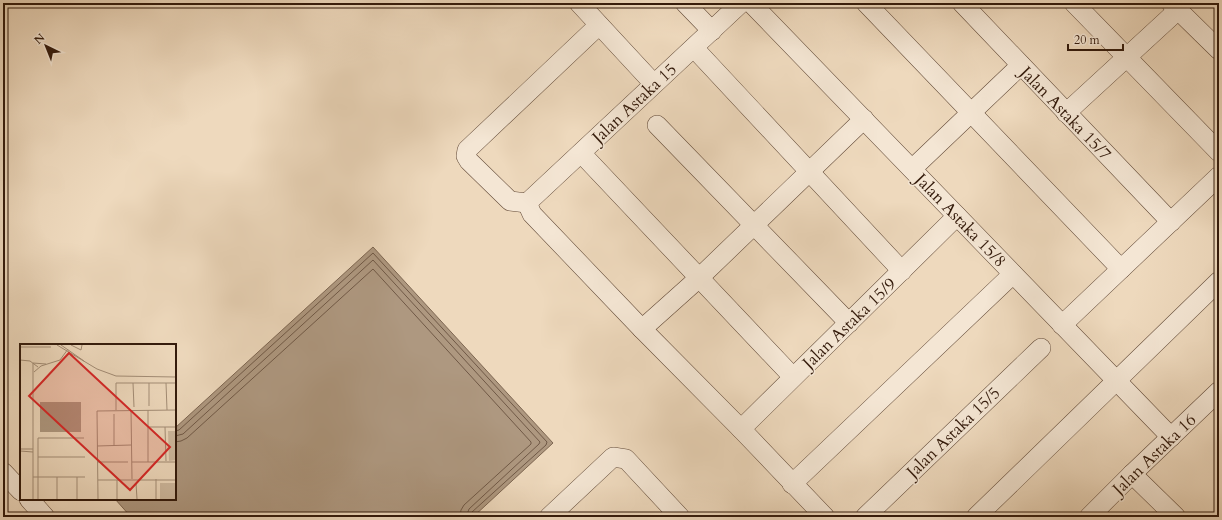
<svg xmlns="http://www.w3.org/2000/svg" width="1222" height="520" viewBox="0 0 1222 520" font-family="Cardo,serif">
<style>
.water{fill:#ae9880;stroke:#7d6651}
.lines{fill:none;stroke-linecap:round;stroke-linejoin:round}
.shore{stroke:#705946;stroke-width:1}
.minor-casing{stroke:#624a38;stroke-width:20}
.minor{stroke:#f4e6d4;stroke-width:19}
.labels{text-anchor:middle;stroke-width:3;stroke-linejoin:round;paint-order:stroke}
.street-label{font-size:17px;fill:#331a0b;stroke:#f4e6d4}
.inset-road{fill:none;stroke:#a38d76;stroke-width:1}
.view{fill:#d62828;fill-opacity:0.15;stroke:#d62828;stroke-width:2}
.inset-edge{fill:none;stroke:#331a0b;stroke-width:2}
</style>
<rect width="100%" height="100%" fill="#eed9bd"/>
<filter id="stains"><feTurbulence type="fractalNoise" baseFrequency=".005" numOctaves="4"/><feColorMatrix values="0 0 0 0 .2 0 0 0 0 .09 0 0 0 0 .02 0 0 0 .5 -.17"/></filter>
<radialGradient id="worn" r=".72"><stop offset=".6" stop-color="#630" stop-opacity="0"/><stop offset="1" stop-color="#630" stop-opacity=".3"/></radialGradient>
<polygon class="water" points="373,247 553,443 473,517 131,517 115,499 175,499 175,428"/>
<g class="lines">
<g class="shore">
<polyline points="175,431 179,430 373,253 547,442 546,445 472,512 471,517"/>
<polyline points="175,436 183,434 373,260 540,442 539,444 469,509 466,517"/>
<polyline points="175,442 181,441 187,438 373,269 531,442 531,444 464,505 461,510 460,517"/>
</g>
<defs>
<g id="minor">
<polyline points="579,3 654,84"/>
<polyline points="685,3 712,31"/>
<polyline points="751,3 1171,437"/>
<polyline points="866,3 1121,269"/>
<polyline points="962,3 1171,222"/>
<polyline points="1074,3 1219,152"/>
<polyline points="1171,3 1219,50"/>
<polyline points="694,48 902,271"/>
<polyline points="1066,113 1178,10"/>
<polyline points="657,125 849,323"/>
<polyline points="581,153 793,377"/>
<polyline points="912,169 1021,65"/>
<polyline points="527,203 532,214 642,329 741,429 825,517"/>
<polyline points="527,203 741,3"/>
<polyline points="527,203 510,201 469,161 466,156 467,150 599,25"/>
<polyline points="1062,325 1219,176"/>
<polyline points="642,329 699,278 864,119"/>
<polyline points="741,429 957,216"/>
<polyline points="3,472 21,491"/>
<polyline points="1132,474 1176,517"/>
<polyline points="792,484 1013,274"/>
<polyline points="29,499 45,517"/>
<polyline points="549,517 613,457 626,459 680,517"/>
<polyline points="865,517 1041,348"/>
<polyline points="976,517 1219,281"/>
<polyline points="1089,517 1132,474 1219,391"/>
</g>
</defs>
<use href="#minor" class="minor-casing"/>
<use href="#minor" class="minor"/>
</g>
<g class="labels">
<g class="street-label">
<text transform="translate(634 103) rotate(-43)" y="6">Jalan Astaka 15</text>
<text transform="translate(1066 113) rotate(46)" y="6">Jalan Astaka 15/7</text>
<text transform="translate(961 220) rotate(46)" y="6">Jalan Astaka 15/8</text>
<text transform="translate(849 323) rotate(-44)" y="6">Jalan Astaka 15/9</text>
<text transform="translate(953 432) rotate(-44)" y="6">Jalan Astaka 15/5</text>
<text transform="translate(1154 454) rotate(-44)" y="6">Jalan Astaka 16</text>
</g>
</g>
<g transform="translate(20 344)">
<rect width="156" height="156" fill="#eed9bd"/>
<path d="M148 87H156V116L149 117ZM140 139H156V155H140Z" fill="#ceb99f"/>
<path d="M20 58H61V88H20Z" fill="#ae9880"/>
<path class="inset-road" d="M37 1 77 25 96 32 156 33M41 1 64 17M51 1 61 6 62 1M0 3H31M0 16 10 17 18 23M14 28 21 22 40 16 48 5M113 39 114 63M129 39V62M146 39 147 66M96 66V39H156M111 66 112 135M128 66V118M94 70V101M128 83H156M145 83 146 117M77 102 111 101M0 105H13M0 107 13 108M18 113H65M77 118H108M112 118H156M13 133H65M37 133V155M57 133V155M78 136H156M97 136V155M116 139 117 155M13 155V19L26 20M18 155V94H64M78 155 77 67 156 66M136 155V135"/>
<path class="view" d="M49 9 150 103 110 146 9 52Z"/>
<rect width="156" height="156" class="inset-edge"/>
</g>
<rect width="1222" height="520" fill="none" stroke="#eed9bd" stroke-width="16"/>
<rect x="4" y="4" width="1214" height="512" fill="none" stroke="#331a0b" stroke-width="2"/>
<rect x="8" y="8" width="1206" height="504" fill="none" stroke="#331a0b"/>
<g transform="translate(46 46) rotate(317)" stroke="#f4e6d4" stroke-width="3" paint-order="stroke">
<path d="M0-3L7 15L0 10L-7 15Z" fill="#331a0b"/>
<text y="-6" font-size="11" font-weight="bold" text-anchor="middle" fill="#331a0b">N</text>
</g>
<path d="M1068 44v6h55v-6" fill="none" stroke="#331a0b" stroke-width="2"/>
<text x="1074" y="44" font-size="12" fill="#331a0b" stroke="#f4e6d4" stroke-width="3" paint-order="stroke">20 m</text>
<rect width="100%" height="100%" filter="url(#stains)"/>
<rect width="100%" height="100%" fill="url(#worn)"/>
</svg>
